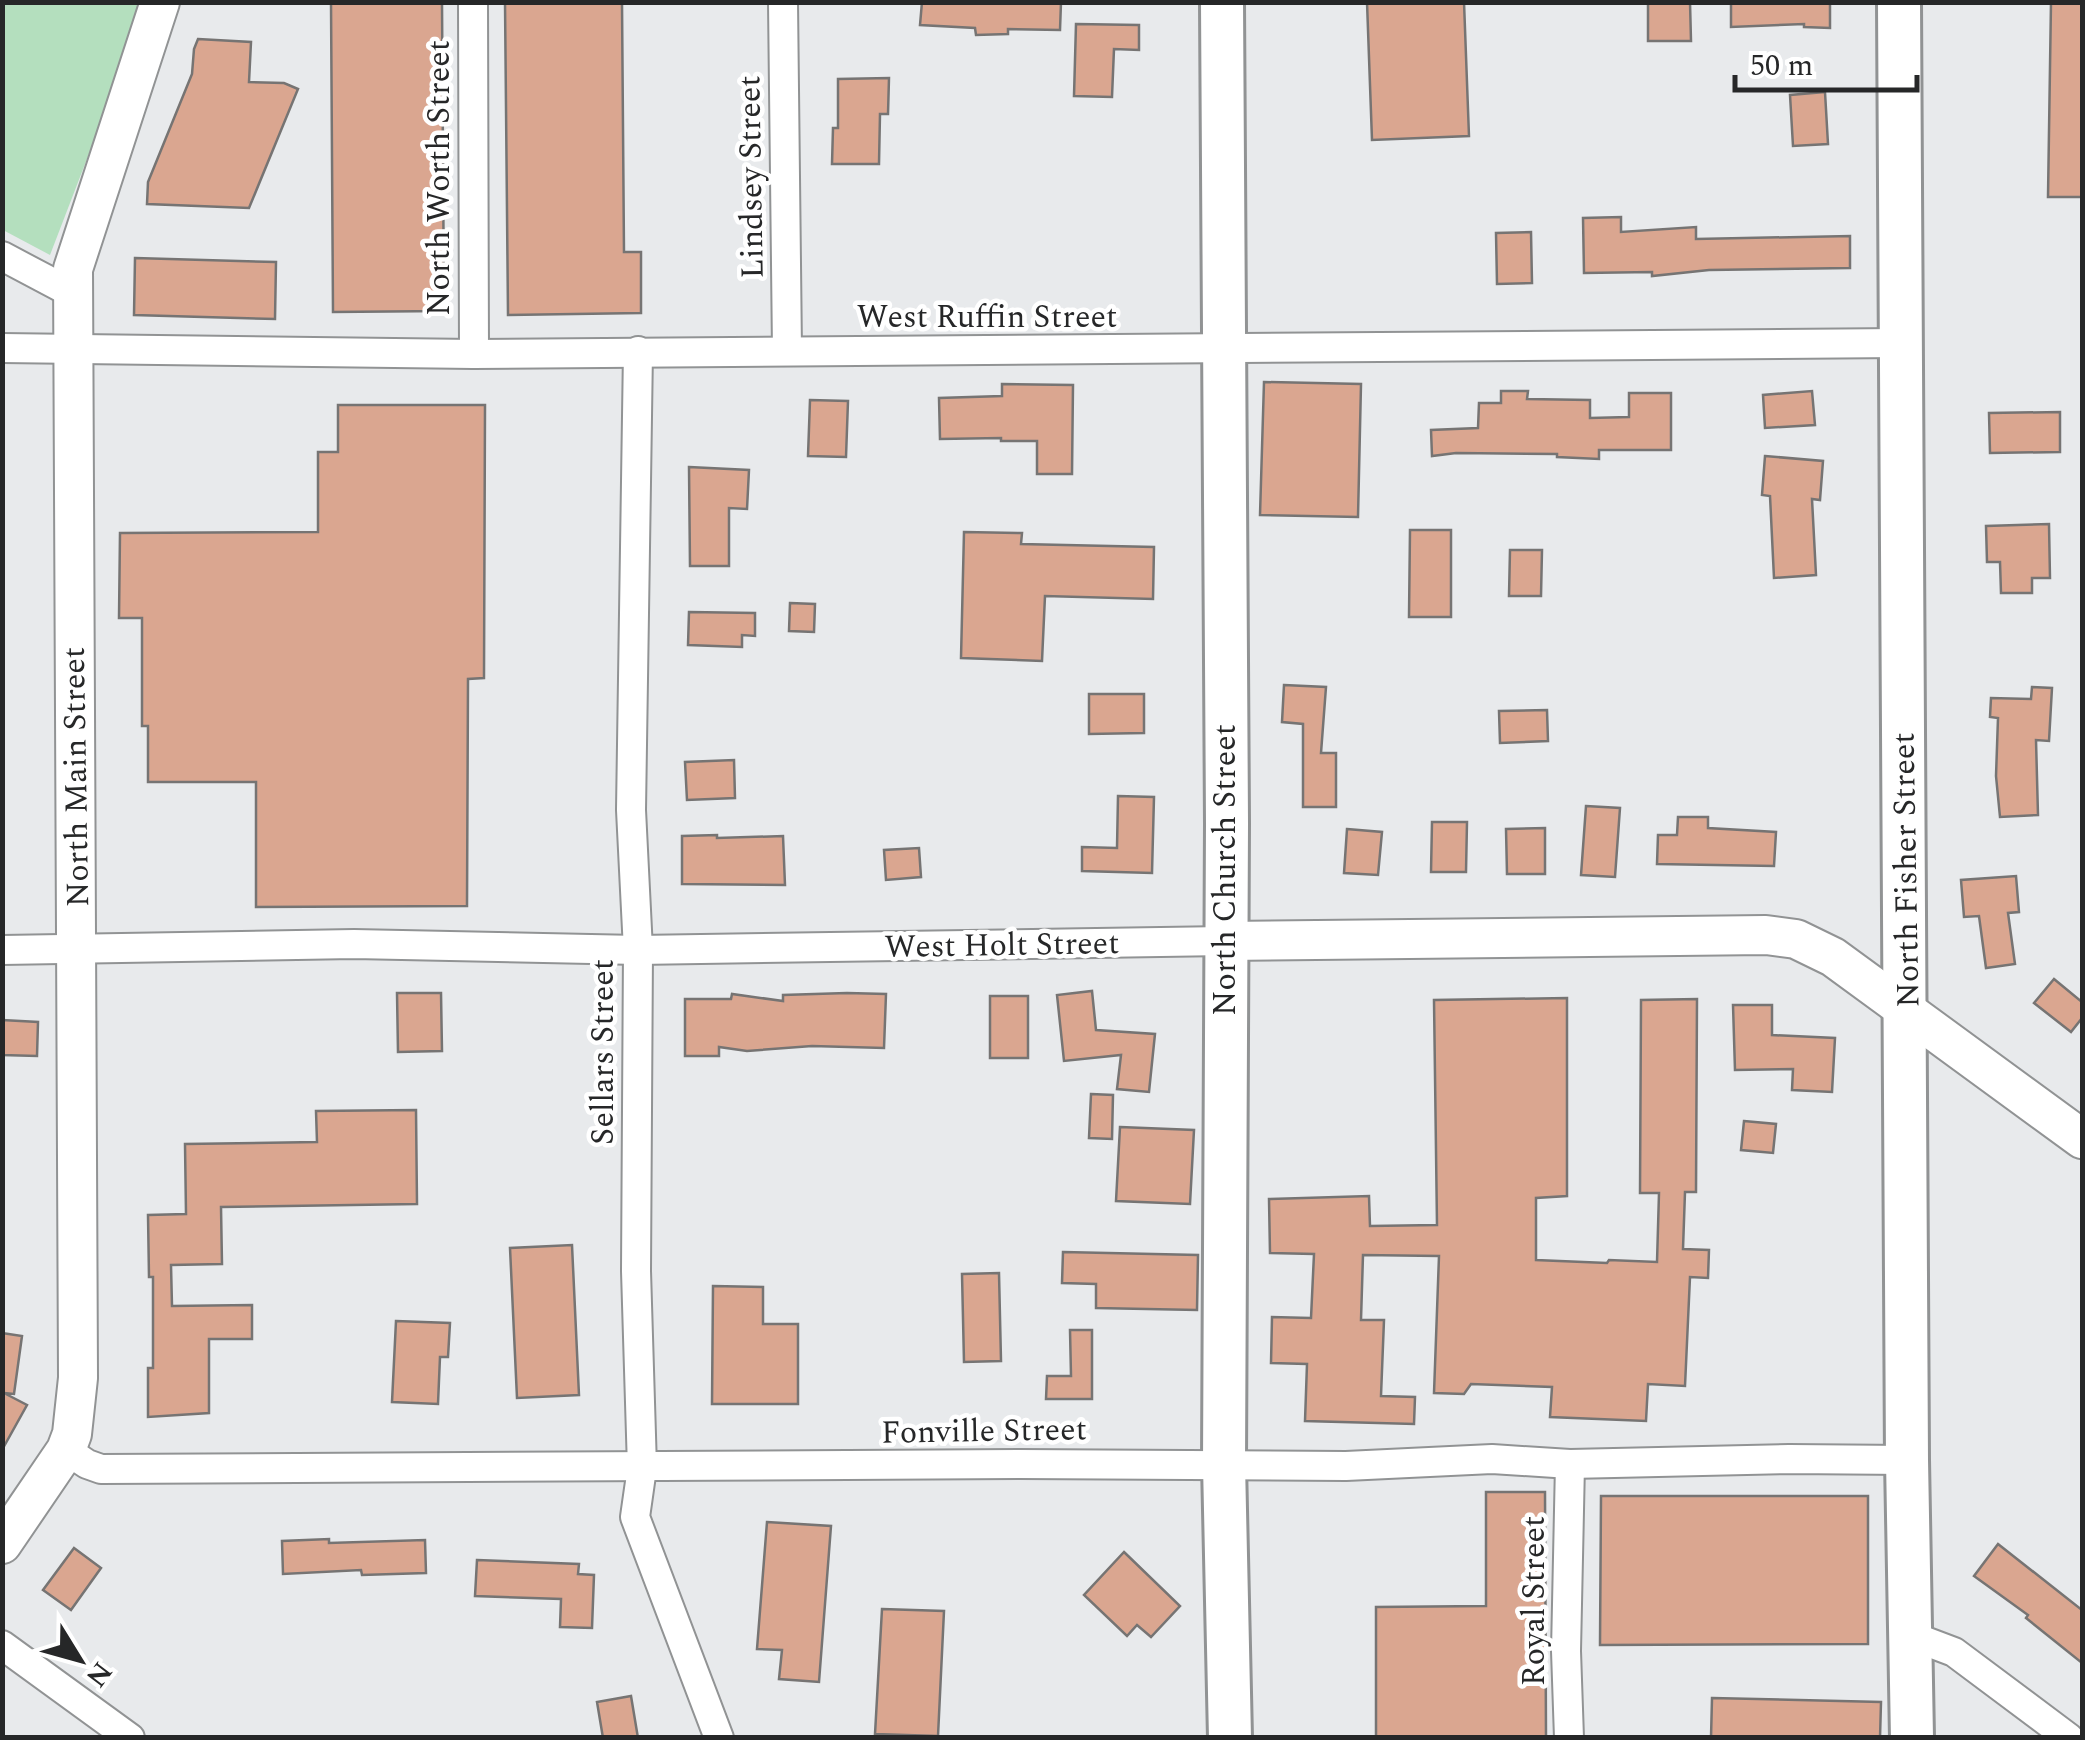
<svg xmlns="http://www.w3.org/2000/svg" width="2085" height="1740" viewBox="0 0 2085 1740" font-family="Spectral,serif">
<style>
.green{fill:#b4dfbe}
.building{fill:#daa690;stroke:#767473;stroke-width:2.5}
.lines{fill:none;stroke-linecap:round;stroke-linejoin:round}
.street-casing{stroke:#919394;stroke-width:32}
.secondary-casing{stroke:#919394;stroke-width:42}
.primary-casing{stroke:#919394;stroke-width:48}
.street{stroke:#fff;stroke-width:28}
.secondary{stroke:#fff;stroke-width:38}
.primary{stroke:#fff;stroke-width:42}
.labels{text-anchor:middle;stroke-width:9;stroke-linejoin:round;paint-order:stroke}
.street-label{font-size:32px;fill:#262728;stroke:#fff}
</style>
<rect width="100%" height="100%" fill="#e8eaec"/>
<polygon class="green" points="2,3 141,3 120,73 50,255 3,230"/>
<g class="building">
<polygon points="331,2 442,2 444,311 333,312"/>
<polygon points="505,2 622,2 624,252 641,252 641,313 508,315"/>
<polygon points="922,2 1061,2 1060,30 1008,29 1008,34 976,35 975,28 920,25"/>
<polygon points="1367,2 1464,2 1469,136 1372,140"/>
<polygon points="1648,2 1690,2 1691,41 1648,41"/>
<polygon points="1731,2 1830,2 1830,28 1804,27 1804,24 1731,27"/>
<polygon points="2051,2 2082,2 2082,197 2048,197"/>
<polygon points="1076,24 1139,25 1139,50 1114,49 1112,97 1074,96"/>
<polygon points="198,39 251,42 249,82 284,83 298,89 249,208 147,204 148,182 192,74 194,49"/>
<polygon points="889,78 888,114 880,114 879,164 832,164 833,128 838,128 838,79"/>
<polygon points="1825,92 1828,144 1793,146 1790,95"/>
<polygon points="1621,217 1621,232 1696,227 1696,239 1850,236 1850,268 1709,270 1652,276 1652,272 1584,273 1583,218"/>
<polygon points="1531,232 1532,283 1497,284 1496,233"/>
<polygon points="135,258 276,262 275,319 134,315"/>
<polygon points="1264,382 1361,384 1358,517 1260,515"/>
<polygon points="1002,384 1073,385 1072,474 1037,474 1037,441 1001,441 1001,438 940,439 939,398 1002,396"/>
<polygon points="1501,391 1528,391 1527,399 1590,400 1590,418 1629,417 1629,393 1671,393 1671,450 1599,450 1599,459 1557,457 1557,454 1456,453 1432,456 1431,430 1478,428 1479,403 1501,403"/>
<polygon points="1812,391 1815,425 1765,428 1763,395"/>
<polygon points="810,400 848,401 846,457 808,456"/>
<polygon points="338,405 485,405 484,678 468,679 467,906 256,907 256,782 148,782 148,726 142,726 142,618 119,618 120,533 318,532 318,452 338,452"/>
<polygon points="2060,412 2060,452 1990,453 1989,413"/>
<polygon points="1765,456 1823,461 1820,500 1812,499 1816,575 1774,578 1770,496 1762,495"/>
<polygon points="689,467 749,470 747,509 729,508 729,566 690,566"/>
<polygon points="2049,524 2050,578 2032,578 2032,593 2001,593 2000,562 1987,562 1986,526"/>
<polygon points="1410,530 1451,530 1451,617 1409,617"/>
<polygon points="964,532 1022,533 1021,544 1154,547 1153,599 1045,596 1042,661 961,658"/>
<polygon points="1510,550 1542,550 1541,596 1509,596"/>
<polygon points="790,603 815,604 814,632 789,631"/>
<polygon points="689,612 755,613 755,636 742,635 742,647 688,645"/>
<polygon points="1284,685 1326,687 1321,753 1336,753 1336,807 1303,807 1303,724 1282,722"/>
<polygon points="2032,687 2052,688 2049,741 2036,740 2038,815 2000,817 1996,776 1998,718 1990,717 1991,698 2031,699"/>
<polygon points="1089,694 1144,694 1144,733 1089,734"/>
<polygon points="1547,710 1548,741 1500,743 1499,711"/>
<polygon points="734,760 735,798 687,800 685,762"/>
<polygon points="1118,796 1154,797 1152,873 1082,871 1082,847 1117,848"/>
<polygon points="1586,806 1620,808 1615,877 1581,875"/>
<polygon points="1678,817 1708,817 1708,828 1776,832 1774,866 1657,864 1658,835 1677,835"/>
<polygon points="1432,822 1467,822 1466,872 1431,872"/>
<polygon points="1545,828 1545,874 1507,874 1506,829"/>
<polygon points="1347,829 1382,832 1378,875 1344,873"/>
<polygon points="717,835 717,838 783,836 785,885 682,884 682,836"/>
<polygon points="919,848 921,877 886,880 884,850"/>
<polygon points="2016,876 2019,912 2008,913 2015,964 1986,968 1979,916 1964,917 1961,880"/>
<polygon points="2054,979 2082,1002 2082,1018 2071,1032 2034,1003"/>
<polygon points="1092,991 1096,1030 1155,1034 1149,1092 1117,1089 1121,1055 1064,1061 1057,995"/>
<polygon points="397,993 441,993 442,1051 398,1052"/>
<polygon points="847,993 886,994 884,1048 812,1046 747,1051 719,1047 719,1056 685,1056 685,999 731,999 732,994 783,1001 783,995"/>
<rect x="990" y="996" width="38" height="62"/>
<polygon points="1567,998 1567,1196 1536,1198 1536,1260 1607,1263 1609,1260 1657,1262 1659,1193 1640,1193 1641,1000 1697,999 1696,1192 1685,1192 1683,1249 1709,1250 1708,1278 1690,1277 1685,1386 1648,1384 1646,1421 1550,1417 1552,1387 1471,1384 1464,1394 1434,1393 1439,1256 1363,1255 1361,1320 1384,1320 1381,1396 1415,1397 1414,1424 1305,1421 1307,1364 1271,1363 1272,1317 1311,1318 1314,1254 1270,1253 1269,1199 1369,1196 1370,1226 1437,1225 1434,1000"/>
<polygon points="1733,1005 1772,1005 1772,1035 1835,1038 1832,1092 1792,1090 1793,1069 1735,1070"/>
<polygon points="2,1020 38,1022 37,1056 2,1055"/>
<polygon points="1091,1094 1113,1095 1112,1139 1089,1138"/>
<polygon points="416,1110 417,1204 221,1207 222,1264 171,1265 172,1306 252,1305 252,1339 209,1339 209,1413 148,1417 148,1368 153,1368 153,1277 149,1277 148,1215 186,1214 185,1144 317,1142 316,1111"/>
<polygon points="1744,1121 1776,1124 1773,1153 1741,1150"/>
<polygon points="1120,1127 1194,1130 1190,1204 1116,1201"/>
<polygon points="572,1245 579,1395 517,1398 510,1248"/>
<polygon points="1063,1252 1198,1255 1197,1310 1096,1308 1096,1284 1062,1283"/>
<polygon points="999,1273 1001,1361 964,1362 962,1274"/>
<polygon points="713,1286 763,1287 763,1324 798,1324 798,1404 712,1404"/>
<polygon points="396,1321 450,1323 448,1357 440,1357 438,1404 392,1402"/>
<polygon points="1070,1330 1092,1330 1092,1399 1046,1399 1047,1376 1071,1376"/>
<polygon points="2,1333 22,1336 14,1394 4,1393 27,1405 2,1450"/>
<polygon points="1486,1492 1545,1492 1546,1738 1376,1738 1376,1607 1486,1606"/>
<polygon points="1601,1496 1868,1496 1868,1644 1600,1645"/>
<polygon points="767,1522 831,1526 819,1682 779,1679 782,1650 757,1649"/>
<polygon points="329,1539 329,1543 425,1540 426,1573 362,1575 361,1570 283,1574 282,1541"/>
<polygon points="1998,1544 2082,1610 2082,1663 2026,1618 2028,1615 1974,1576"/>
<polygon points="74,1548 101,1568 71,1610 43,1590"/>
<polygon points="1124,1552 1180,1606 1151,1637 1137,1625 1127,1636 1084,1595"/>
<polygon points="477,1560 579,1564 578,1574 594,1575 592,1628 560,1627 561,1599 475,1596"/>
<polygon points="882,1609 944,1611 938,1736 875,1734"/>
<polygon points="631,1696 638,1738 603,1738 597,1702"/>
<polygon points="1712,1698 1881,1702 1880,1738 1711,1738"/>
</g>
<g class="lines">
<defs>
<g id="street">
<polyline points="473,2 474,354"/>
<polyline points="783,2 787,351"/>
<polyline points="2,256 74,294"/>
<polyline points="2,348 474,354 1900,343"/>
<polyline points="638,351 631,810 638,950 636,1271 642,1468 635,1517 719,1738"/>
<polyline points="2,950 354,944 638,950 1225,941"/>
<polyline points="66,1450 87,1464 101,1469 1020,1464 1346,1466 1492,1459 1570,1464 1789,1459 1907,1460"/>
<polyline points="1909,1635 1954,1652 2069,1738"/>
<polyline points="2,1645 130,1738"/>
<polyline points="1569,1738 1566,1651 1570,1464"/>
</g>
<g id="secondary">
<polyline points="1225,941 1766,935 1796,939 1833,957 2082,1139"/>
<polyline points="2,1544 66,1450 72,1434 78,1378 73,269 160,2"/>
</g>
<g id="primary">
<polyline points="1222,2 1227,824 1224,1464 1230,1738"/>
<polyline points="1899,2 1907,1460 1912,1738"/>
</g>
</defs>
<use href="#street" class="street-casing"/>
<use href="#secondary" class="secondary-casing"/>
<use href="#primary" class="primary-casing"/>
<use href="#street" class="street"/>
<use href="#secondary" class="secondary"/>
<use href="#primary" class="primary"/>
</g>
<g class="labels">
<g class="street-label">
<text transform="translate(750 177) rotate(-91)" y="11">Lindsey Street</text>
<text transform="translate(438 178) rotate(-90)" y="11">North Worth Street</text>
<text x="987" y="327">West Ruffin Street</text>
<text transform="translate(75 777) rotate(-91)" y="11">North Main Street</text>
<text transform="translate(1224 870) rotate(-90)" y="11">North Church Street</text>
<text transform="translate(1905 870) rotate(-91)" y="11">North Fisher Street</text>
<text transform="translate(1002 944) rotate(-1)" y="11">West Holt Street</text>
<text transform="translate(602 1052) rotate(-90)" y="11">Sellars Street</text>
<text transform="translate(984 1430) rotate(-1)" y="11">Fonville Street</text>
<text transform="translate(1533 1601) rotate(-90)" y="11">Royal Street</text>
</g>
</g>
<rect width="2085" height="1740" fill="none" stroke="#262728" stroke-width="10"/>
<g transform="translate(80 1660) rotate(127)" stroke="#ffffff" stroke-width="8" paint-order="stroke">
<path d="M0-8L18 38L0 25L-18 38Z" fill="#262728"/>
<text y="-15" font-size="28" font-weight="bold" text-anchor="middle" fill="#262728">N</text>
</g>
<path d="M1735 75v15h182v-15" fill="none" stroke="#262728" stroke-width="5"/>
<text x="1750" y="75" font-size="30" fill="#262728" stroke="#ffffff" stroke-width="8" paint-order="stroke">50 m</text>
</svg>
